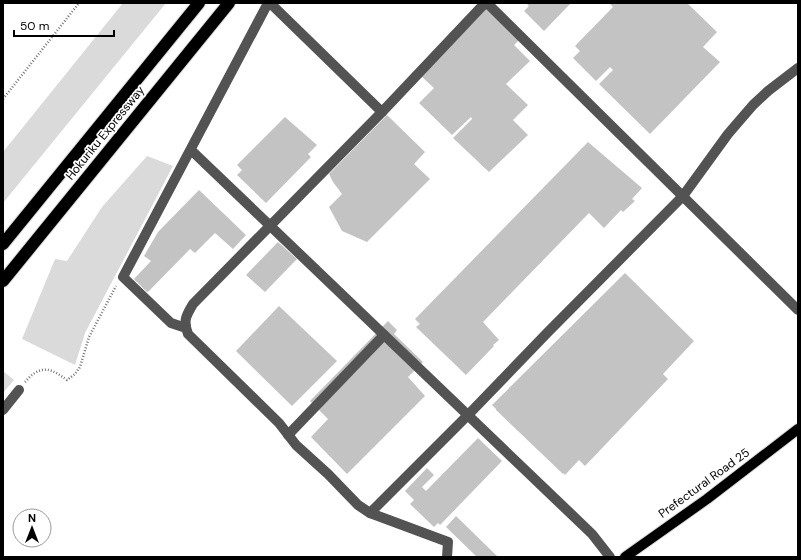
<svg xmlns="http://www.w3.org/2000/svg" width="801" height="560" viewBox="0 0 801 560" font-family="'DM Sans',sans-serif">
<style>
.green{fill:#dadada}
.building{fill:#c3c3c3}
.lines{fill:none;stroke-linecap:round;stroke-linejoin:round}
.major-casing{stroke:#dbdbdb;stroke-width:12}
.highway-casing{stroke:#dbdbdb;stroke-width:14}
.path{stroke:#757575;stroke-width:2.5;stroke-dasharray:1 2;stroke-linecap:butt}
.minor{stroke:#535353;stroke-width:10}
.major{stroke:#000;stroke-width:10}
.highway{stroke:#000;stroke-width:12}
.labels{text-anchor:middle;stroke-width:3.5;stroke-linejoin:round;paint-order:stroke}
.street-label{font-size:12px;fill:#000;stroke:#fff}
</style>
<rect width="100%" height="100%" fill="#fff"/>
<g class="green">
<polygon points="123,3 166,3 3,203 3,152"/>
<polygon points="147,156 173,166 85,333 75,365 22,339 55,259 67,261 102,207"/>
<polygon points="3,371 14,380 3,393"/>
</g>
<g class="building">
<polygon points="491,3 525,34 514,45 530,61 506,84 528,105 513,120 528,135 489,172 453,138 472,119 471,117 452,135 419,103 434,88 421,76"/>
<polygon points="526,3 571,3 544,31 524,11 529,6"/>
<polygon points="609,3 687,3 717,32 703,47 720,62 650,134 599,84 613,70 610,67 596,81 573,58 580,51 575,46 613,7"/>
<polygon points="387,115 425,152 414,164 430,179 367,242 342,231 329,207 342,194 333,182 329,174"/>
<polygon points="285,117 317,145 308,154 311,157 266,203 237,175 242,170 237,165"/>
<polygon points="588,142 642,188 632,199 635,201 623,212 621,210 604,228 589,213 483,322 499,340 493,345 494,346 466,375 416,327 420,324 415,319"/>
<polygon points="199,190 246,235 233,249 215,233 195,253 190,249 149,291 147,292 134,279 151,261 144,256 158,232"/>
<polygon points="278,242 297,259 265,292 246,275"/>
<polygon points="625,273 694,341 663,374 668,379 585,466 579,460 565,475 563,473 563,474 496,410 496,409 492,405"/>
<polygon points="279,306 337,361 292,406 236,351"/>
<polygon points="388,321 397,330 394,334 423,362 408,377 425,396 347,474 311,437 328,419 310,401"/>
<polygon points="478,438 502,461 440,525 438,523 434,527 410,504 414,500 405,491 427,468 434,475 422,487 426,491"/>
<polygon points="456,516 498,557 477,557 446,527"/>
</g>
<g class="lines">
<defs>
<polyline id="major" points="625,557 707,499 798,429"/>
<g id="highway">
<polyline points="3,244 199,3"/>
<polyline points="3,281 229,3"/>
</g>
</defs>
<use href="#major" class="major-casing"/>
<use href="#highway" class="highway-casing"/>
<g class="path">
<polyline points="3,99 79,3"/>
<path d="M25 382C28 379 31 375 35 373 47 365 57 373 67 380L75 374 80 367 89 337 116 286"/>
</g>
<g class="minor">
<polyline points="270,3 382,112"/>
<path d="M485 3 382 112 193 304C186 316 183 320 188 334L279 423 296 445 328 474 358 505 370 513 468 415 548 332 683 196 728 134 753 105 768 91 798 68"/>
<polyline points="487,3 798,310"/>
<polyline points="191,150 592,534 610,557"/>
<polyline points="186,328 171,323 123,277 268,3"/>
<polyline points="3,410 19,390"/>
<polyline points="288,435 384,335"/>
<polyline points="370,513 448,542 447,557"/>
</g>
<use href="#major" class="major"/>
<use href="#highway" class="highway"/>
</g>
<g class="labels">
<g class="street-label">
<text transform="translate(105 133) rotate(-51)" y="4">Hokuriku Expressway</text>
<text transform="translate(704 483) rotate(-36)" y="4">Prefectural Road 25</text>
</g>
</g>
<rect width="801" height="560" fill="none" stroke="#000000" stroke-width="8"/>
<g transform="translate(32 528)"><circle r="19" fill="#ffffff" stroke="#999999"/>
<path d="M0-3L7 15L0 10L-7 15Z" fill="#000000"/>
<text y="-6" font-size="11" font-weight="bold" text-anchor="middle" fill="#000000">N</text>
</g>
<path d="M14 30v6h100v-6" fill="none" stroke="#000000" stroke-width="2"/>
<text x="20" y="30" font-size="12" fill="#000000" stroke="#ffffff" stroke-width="3" paint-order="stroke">50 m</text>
</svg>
